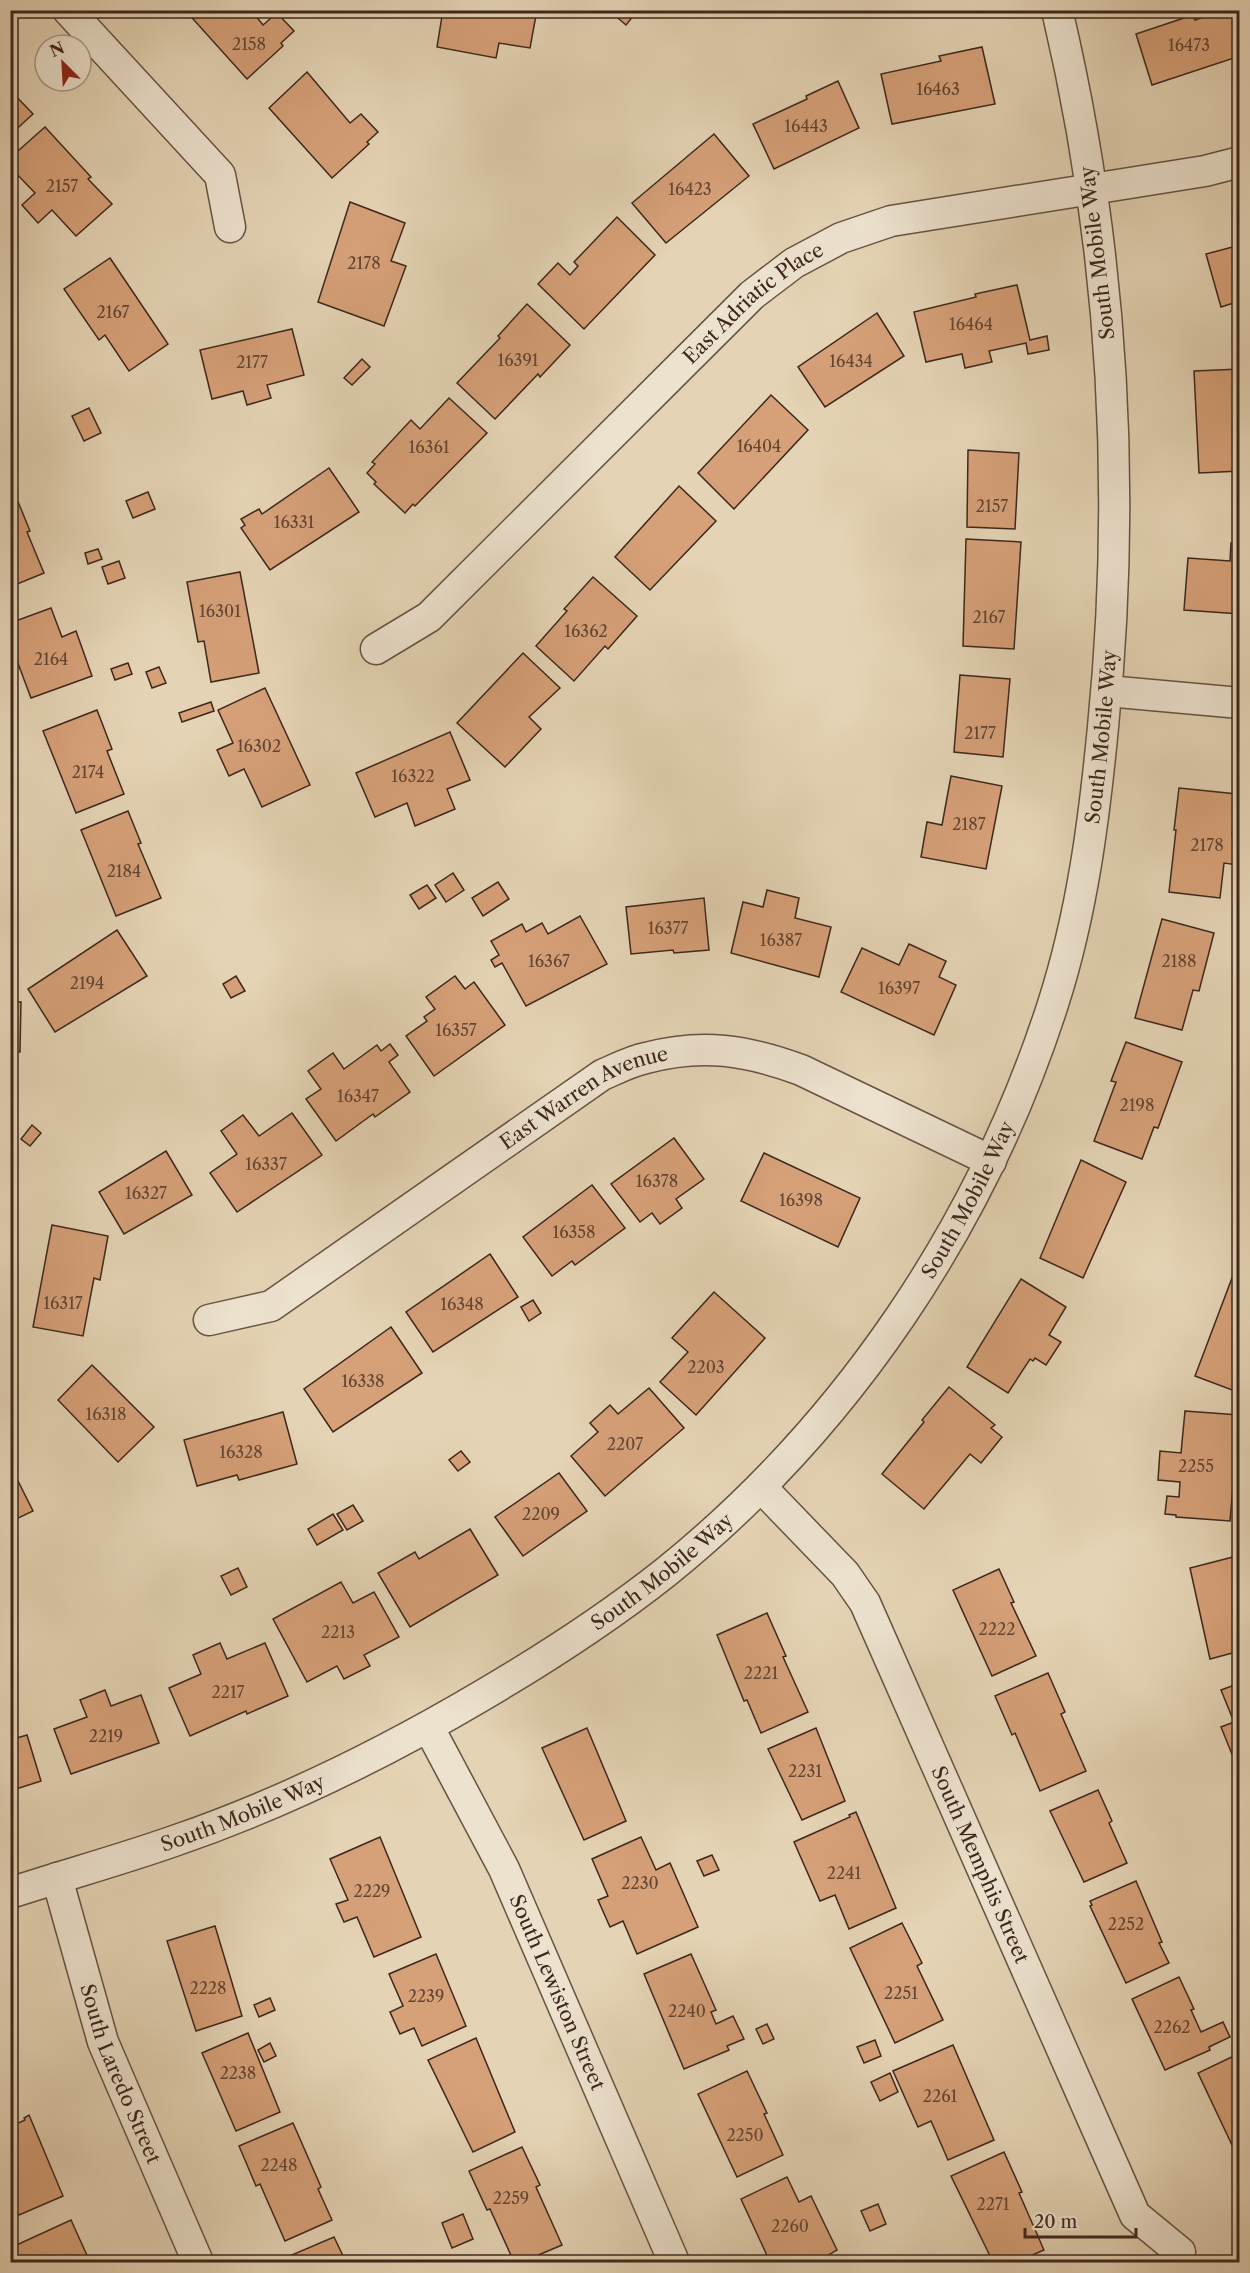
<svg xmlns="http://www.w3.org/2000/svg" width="1250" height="2273" viewBox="0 0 1250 2273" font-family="'Libre Caslon Text',serif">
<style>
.building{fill:#d6a078;stroke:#3d271c;stroke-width:1.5}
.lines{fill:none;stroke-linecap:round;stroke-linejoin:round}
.minor-casing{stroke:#675242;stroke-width:33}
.minor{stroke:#ede2ce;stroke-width:30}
.labels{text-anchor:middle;stroke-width:4.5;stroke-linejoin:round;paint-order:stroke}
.number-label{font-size:16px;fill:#634533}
.street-label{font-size:20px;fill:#3d271c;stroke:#ede2ce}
</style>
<rect width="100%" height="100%" fill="#e4d3b4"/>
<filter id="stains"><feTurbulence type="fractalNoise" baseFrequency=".00333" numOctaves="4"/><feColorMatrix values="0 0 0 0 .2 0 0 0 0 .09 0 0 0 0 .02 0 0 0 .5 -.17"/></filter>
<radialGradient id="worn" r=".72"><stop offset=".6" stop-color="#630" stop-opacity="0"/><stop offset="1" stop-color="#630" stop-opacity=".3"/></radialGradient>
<g class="building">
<polygon points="185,10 257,10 255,15 263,25 277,13 294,31 281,43 283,46 247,79"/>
<polygon points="443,10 537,10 530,48 499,43 496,58 437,47"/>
<polygon points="602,10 638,10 626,25 612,13 609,17"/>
<polygon points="1224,10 1236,10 1240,22 1240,56 1152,85 1136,34 1193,15 1195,20"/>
<polygon points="982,47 995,104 892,124 881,74 941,61 939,56"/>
<polygon points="307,72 350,123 361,114 378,132 367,142 369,144 332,178 269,108"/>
<polygon points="838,81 859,128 774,169 753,124 807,99 806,96"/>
<polygon points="10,90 33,114 10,135"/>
<polygon points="45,127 91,177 88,179 112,204 76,236 52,210 38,223 22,205 35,193 10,167 10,158"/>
<polygon points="714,134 749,176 666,243 632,203"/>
<polygon points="350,202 405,223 391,261 406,266 384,326 318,302"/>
<polygon points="617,217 655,255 584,329 538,284 558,263 570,275 578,266 574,262"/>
<polygon points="1240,245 1240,301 1221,307 1206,254"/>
<polygon points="110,258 168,344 129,371 105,335 99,340 64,289"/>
<polygon points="1017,285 1030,340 1047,336 1049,350 1028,354 1026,343 989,351 992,362 965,368 962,354 926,362 914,312 976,297 975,294"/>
<polygon points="527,304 570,345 540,377 538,374 495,419 457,383 500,338 498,336"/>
<polygon points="877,313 904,356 825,407 798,367"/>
<polygon points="292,329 304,375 267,385 271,398 247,405 243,391 212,399 200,350"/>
<polygon points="362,359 370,367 352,385 344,378"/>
<polygon points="1240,369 1240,471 1199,473 1194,371"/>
<polygon points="771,395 808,430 734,509 698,473"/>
<polygon points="449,398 487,433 415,506 413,504 405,513 374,484 376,482 367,473 375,464 372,462 411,420 420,429"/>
<polygon points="89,408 101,433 84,441 72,416"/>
<polygon points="968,450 1019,453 1015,529 967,527"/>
<polygon points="329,468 359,512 270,570 241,528 245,525 241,519 259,509 262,514"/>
<polygon points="679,486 716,521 650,590 615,557"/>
<polygon points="12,487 30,531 27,532 44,573 10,587 10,488"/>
<polygon points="148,492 155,509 133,518 126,501"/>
<polygon points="966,539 1021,542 1014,649 963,646"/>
<polygon points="1231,543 1240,544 1240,614 1184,610 1188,558 1230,561"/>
<polygon points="98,549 102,559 88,564 85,553"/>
<polygon points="119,561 125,578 108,584 102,567"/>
<polygon points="240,572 259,673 211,682 204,641 198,642 187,582"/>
<polygon points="593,577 637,616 608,649 605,646 574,681 536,646 567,611 564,609"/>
<polygon points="51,608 62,637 76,631 92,676 31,698 10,642 10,623"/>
<polygon points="523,653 560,688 529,717 541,729 505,767 457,723"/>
<polygon points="128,663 132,674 115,680 111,669"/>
<polygon points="159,667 166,683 152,688 146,672"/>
<polygon points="960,675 1010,679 1003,757 954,752"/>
<polygon points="265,688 310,785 262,807 244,769 229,776 217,750 233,743 218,710"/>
<polygon points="211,702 214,711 182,722 179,713"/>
<polygon points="97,710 112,749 107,751 124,794 76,813 43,731"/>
<polygon points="450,732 470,780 447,789 455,809 415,826 407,803 375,817 356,773"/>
<polygon points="951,776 1002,786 986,869 921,857 927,822 942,825"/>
<polygon points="1179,788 1237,794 1232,835 1240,836 1238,865 1224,863 1220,898 1169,892 1176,830 1174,830"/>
<polygon points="128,811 141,843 138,844 161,898 116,916 81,830"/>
<polygon points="453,873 464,890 446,902 435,885"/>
<polygon points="498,882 509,899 483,916 472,898"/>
<polygon points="427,885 436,898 419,909 410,895"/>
<polygon points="767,890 799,898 795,918 831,927 819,977 731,953 743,902 763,907"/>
<polygon points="704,898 709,950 674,953 673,950 631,954 626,907"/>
<polygon points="580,916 607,964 526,1006 502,963 495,967 491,960 499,955 491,941 522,924 526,932 542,923 548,934"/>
<polygon points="1162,919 1214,933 1199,991 1193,990 1182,1030 1135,1018"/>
<polygon points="117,930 147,976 55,1032 28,989"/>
<polygon points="909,944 946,961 939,977 956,985 934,1035 841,992 862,948 899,965"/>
<polygon points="236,976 245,991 231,998 223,984"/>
<polygon points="455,976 465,989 474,982 505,1025 434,1076 406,1036 427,1021 424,1017 435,1009 426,997"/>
<polygon points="10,1002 21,1002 20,1052 10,1051"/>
<polygon points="1126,1042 1182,1062 1158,1128 1154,1127 1142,1159 1094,1141 1116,1082 1111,1081"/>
<polygon points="390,1044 398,1055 389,1062 410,1092 375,1117 373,1114 336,1141 306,1099 321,1089 308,1071 333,1053 344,1069 377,1045 381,1051"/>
<polygon points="292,1113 322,1155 237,1212 210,1173 237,1154 221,1131 243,1115 259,1136"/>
<polygon points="32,1125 41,1133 30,1146 21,1139"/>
<polygon points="674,1138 704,1179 676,1199 682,1208 660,1224 652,1213 640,1222 611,1184"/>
<polygon points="166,1151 192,1195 124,1234 99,1192"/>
<polygon points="764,1153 860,1198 838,1247 741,1201"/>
<polygon points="1081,1160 1126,1182 1083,1278 1040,1258"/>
<polygon points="592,1185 625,1228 575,1265 572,1261 552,1276 523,1237"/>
<polygon points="52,1225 108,1236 100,1280 94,1278 83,1336 33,1327"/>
<polygon points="490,1254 518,1297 433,1352 406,1312"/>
<polygon points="1232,1278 1240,1281 1240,1393 1195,1376"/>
<polygon points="1021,1279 1066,1307 1049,1335 1061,1342 1046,1365 1035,1358 1033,1361 1030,1359 1008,1393 967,1367"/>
<polygon points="714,1292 765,1338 696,1415 660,1382 688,1352 672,1338"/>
<polygon points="533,1300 541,1313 529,1321 521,1307"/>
<polygon points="391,1327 422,1373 333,1432 304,1389"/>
<polygon points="92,1365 154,1427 118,1462 58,1400"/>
<polygon points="949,1387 995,1425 991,1428 1002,1437 981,1463 970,1454 924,1509 882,1474 924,1422 922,1420"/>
<polygon points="649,1388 684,1428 605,1496 571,1456 598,1432 590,1423 610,1405 618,1414"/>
<polygon points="1185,1411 1239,1415 1230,1521 1176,1517 1176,1515 1165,1514 1167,1496 1179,1497 1180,1482 1158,1480 1160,1451 1181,1453"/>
<polygon points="283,1412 297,1464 239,1480 237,1475 197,1486 184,1440"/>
<polygon points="461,1451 470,1462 458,1471 449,1460"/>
<polygon points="10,1465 33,1511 16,1519 17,1521 10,1525"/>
<polygon points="559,1473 587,1511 523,1556 495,1517"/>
<polygon points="353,1505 363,1521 347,1530 337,1514"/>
<polygon points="333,1514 343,1530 317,1545 308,1529"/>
<polygon points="470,1529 498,1575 410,1627 378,1573 415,1552 419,1559"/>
<polygon points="1237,1556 1240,1567 1240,1651 1210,1659 1190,1568"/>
<polygon points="238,1568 247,1587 231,1595 221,1576"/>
<polygon points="999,1569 1014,1602 1011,1603 1036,1656 992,1676 953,1590"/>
<polygon points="341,1582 353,1603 374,1592 399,1637 364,1655 370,1666 344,1679 337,1666 307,1682 273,1619"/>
<polygon points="767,1613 786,1656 783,1657 808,1712 761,1733 747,1700 744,1701 717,1635"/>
<polygon points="220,1643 227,1659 265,1643 288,1696 247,1714 246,1711 190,1736 169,1688 201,1674 193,1655"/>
<polygon points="1048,1673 1065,1712 1061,1714 1086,1771 1040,1791 1015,1733 1012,1735 995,1696"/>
<polygon points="1240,1683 1240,1774 1221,1727 1234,1722 1221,1690"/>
<polygon points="105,1690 111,1706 141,1695 159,1743 71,1774 54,1729 87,1717 80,1700"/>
<polygon points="587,1728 626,1821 584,1840 542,1748"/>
<polygon points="816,1728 845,1801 802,1820 768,1749"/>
<polygon points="27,1735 41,1781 10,1791 10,1740"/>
<polygon points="1098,1790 1112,1821 1109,1823 1127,1863 1084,1882 1050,1811"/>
<polygon points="856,1812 896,1908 849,1929 835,1895 820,1901 794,1842 850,1817 849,1815"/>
<polygon points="380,1837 421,1937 374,1957 357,1917 344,1922 336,1904 348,1900 330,1859"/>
<polygon points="641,1837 656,1870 670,1863 698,1927 637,1954 623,1921 610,1927 598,1900 608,1896 592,1859"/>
<polygon points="712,1855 719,1870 704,1876 697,1861"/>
<polygon points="1136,1881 1162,1942 1159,1943 1169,1963 1126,1983 1090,1906 1092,1905 1090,1901"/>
<polygon points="902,1923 922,1963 917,1966 943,2020 895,2043 850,1948"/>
<polygon points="215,1926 242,2016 196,2031 167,1941"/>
<polygon points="436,1954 466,2026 422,2046 414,2028 400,2034 390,2012 403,2006 389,1974"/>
<polygon points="691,1954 716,2010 711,2012 716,2024 733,2016 744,2039 727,2046 729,2050 684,2069 644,1974"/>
<polygon points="1179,1977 1194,2009 1191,2010 1201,2032 1223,2022 1230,2037 1209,2047 1210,2050 1165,2070 1132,1999"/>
<polygon points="270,1998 275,2010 259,2017 254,2005"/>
<polygon points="767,2024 774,2039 763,2044 756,2029"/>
<polygon points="248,2033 280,2112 236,2131 202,2053"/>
<polygon points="476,2038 515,2132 473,2152 428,2060"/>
<polygon points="875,2040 881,2056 864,2063 857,2047"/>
<polygon points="270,2043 276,2056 264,2062 258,2050"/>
<polygon points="953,2045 994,2140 948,2160 931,2121 918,2127 893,2071"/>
<polygon points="1240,2053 1240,2162 1198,2073"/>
<polygon points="747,2071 767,2113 764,2114 783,2155 737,2177 698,2094"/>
<polygon points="890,2073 898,2092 880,2101 871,2082"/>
<polygon points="29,2115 63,2196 19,2215 10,2199 10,2127 25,2120 24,2118"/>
<polygon points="293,2123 321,2187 318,2189 332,2220 285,2241 260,2184 256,2186 239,2146"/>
<polygon points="522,2147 540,2185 536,2187 562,2245 522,2262 514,2262 490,2209 487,2210 469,2171"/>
<polygon points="1004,2152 1022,2192 1019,2193 1044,2250 1016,2262 993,2262 951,2176"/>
<polygon points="787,2177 799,2202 811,2196 837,2250 817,2262 770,2262 741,2199"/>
<polygon points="878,2204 886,2224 870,2231 861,2211"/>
<polygon points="463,2214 473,2239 452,2248 442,2223"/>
<polygon points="71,2220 90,2262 12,2262 10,2248"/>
<polygon points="334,2237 346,2262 290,2262 287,2257"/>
</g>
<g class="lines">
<defs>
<g id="minor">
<polyline points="68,10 220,175 230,227"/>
<path id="s1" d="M376 649 429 617 752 295 794 263 841 238 891 221 1205 171 1240 162"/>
<polyline points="1107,691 1240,703"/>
<path id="s2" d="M209 1320 271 1306 602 1075C616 1069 631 1061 646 1058 702 1043 747 1050 801 1070L991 1161"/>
<path id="s3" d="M761 1487 845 1574 865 1603 1135 2215 1180 2252"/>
<path id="s4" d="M429 1728 504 1869 674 2262"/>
<path id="s5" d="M57 1878 103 2042 198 2262"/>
<path id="s6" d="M10 1893C65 1875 120 1860 174 1841 282 1804 385 1753 483 1695 546 1658 608 1618 666 1572 847 1426 982 1225 1053 1004 1082 914 1094 821 1103 727 1127 486 1113 247 1057 10"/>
</g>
</defs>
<use href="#minor" class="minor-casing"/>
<use href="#minor" class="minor"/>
</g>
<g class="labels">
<g class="number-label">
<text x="249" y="50">2158</text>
<text x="1189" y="51">16473</text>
<text x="938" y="95">16463</text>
<text x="806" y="132">16443</text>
<text x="62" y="192">2157</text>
<text x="690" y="195">16423</text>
<text x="364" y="269">2178</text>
<text x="113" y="318">2167</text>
<text x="971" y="330">16464</text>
<text x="518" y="366">16391</text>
<text x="851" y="367">16434</text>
<text x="252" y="368">2177</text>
<text x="759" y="452">16404</text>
<text x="429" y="453">16361</text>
<text x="992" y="512">2157</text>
<text x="294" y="528">16331</text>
<text x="220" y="617">16301</text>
<text x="989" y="623">2167</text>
<text x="586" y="637">16362</text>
<text x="51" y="665">2164</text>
<text x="980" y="739">2177</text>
<text x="259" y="752">16302</text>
<text x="88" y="778">2174</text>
<text x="413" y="782">16322</text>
<text x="969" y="830">2187</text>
<text x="1207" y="851">2178</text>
<text x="124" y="877">2184</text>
<text x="668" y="934">16377</text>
<text x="781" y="946">16387</text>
<text x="549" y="967">16367</text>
<text x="1179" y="967">2188</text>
<text x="87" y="989">2194</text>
<text x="899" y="994">16397</text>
<text x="456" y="1036">16357</text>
<text x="358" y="1102">16347</text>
<text x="1137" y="1111">2198</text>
<text x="266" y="1170">16337</text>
<text x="657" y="1187">16378</text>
<text x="146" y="1199">16327</text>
<text x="801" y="1206">16398</text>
<text x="574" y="1238">16358</text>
<text x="63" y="1309">16317</text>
<text x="462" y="1310">16348</text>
<text x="706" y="1373">2203</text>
<text x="363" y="1387">16338</text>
<text x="106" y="1420">16318</text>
<text x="625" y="1450">2207</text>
<text x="241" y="1458">16328</text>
<text x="1196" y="1472">2255</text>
<text x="541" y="1520">2209</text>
<text x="997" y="1635">2222</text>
<text x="338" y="1638">2213</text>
<text x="761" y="1679">2221</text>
<text x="228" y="1698">2217</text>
<text x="106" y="1742">2219</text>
<text x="805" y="1777">2231</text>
<text x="844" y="1879">2241</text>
<text x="640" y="1889">2230</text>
<text x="372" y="1897">2229</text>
<text x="1126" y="1930">2252</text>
<text x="208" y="1994">2228</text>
<text x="901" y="1999">2251</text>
<text x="426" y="2002">2239</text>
<text x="687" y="2017">2240</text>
<text x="1172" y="2033">2262</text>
<text x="238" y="2079">2238</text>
<text x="940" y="2102">2261</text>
<text x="745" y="2141">2250</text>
<text x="279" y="2171">2248</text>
<text x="511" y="2204">2259</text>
<text x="993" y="2210">2271</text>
<text x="790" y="2232">2260</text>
</g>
<g class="street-label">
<text transform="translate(1097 253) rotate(-97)" y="7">South Mobile Way</text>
<text dy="7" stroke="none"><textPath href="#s1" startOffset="514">East Adriatic Place</textPath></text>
<text dy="7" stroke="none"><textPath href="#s6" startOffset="1704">South Mobile Way</textPath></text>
<text dy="7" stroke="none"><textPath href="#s2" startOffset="441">East Warren Avenue</textPath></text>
<text dy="7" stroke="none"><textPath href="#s6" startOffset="1218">South Mobile Way</textPath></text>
<text dy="7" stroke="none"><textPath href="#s6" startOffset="732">South Mobile Way</textPath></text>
<text dy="7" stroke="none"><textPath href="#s6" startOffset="246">South Mobile Way</textPath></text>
<text dy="7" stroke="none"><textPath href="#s3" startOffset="442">South Memphis Street</textPath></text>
<text dy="7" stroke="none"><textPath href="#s4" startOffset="294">South Lewiston Street</textPath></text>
<text dy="7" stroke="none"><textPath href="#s5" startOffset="206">South Laredo Street</textPath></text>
</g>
</g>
<rect width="1250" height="2273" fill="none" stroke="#e4d3b4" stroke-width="36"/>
<rect x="12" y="12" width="1226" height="2249" fill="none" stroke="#3d271c" stroke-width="3"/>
<rect x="18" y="18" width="1214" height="2237" fill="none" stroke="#3d271c" stroke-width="1.5"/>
<g transform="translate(63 63) rotate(336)"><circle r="28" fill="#ede2ce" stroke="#a79787" stroke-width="1.5"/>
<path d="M0-4.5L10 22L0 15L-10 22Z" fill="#8f2418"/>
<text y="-9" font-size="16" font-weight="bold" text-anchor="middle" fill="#3d271c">N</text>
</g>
<path d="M1025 2228v9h111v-9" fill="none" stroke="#3d271c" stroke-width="3"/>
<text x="1034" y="2228" font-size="18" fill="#3d271c" stroke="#ede2ce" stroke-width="4.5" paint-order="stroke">20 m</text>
<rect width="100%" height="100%" filter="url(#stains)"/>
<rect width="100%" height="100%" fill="url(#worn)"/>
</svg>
